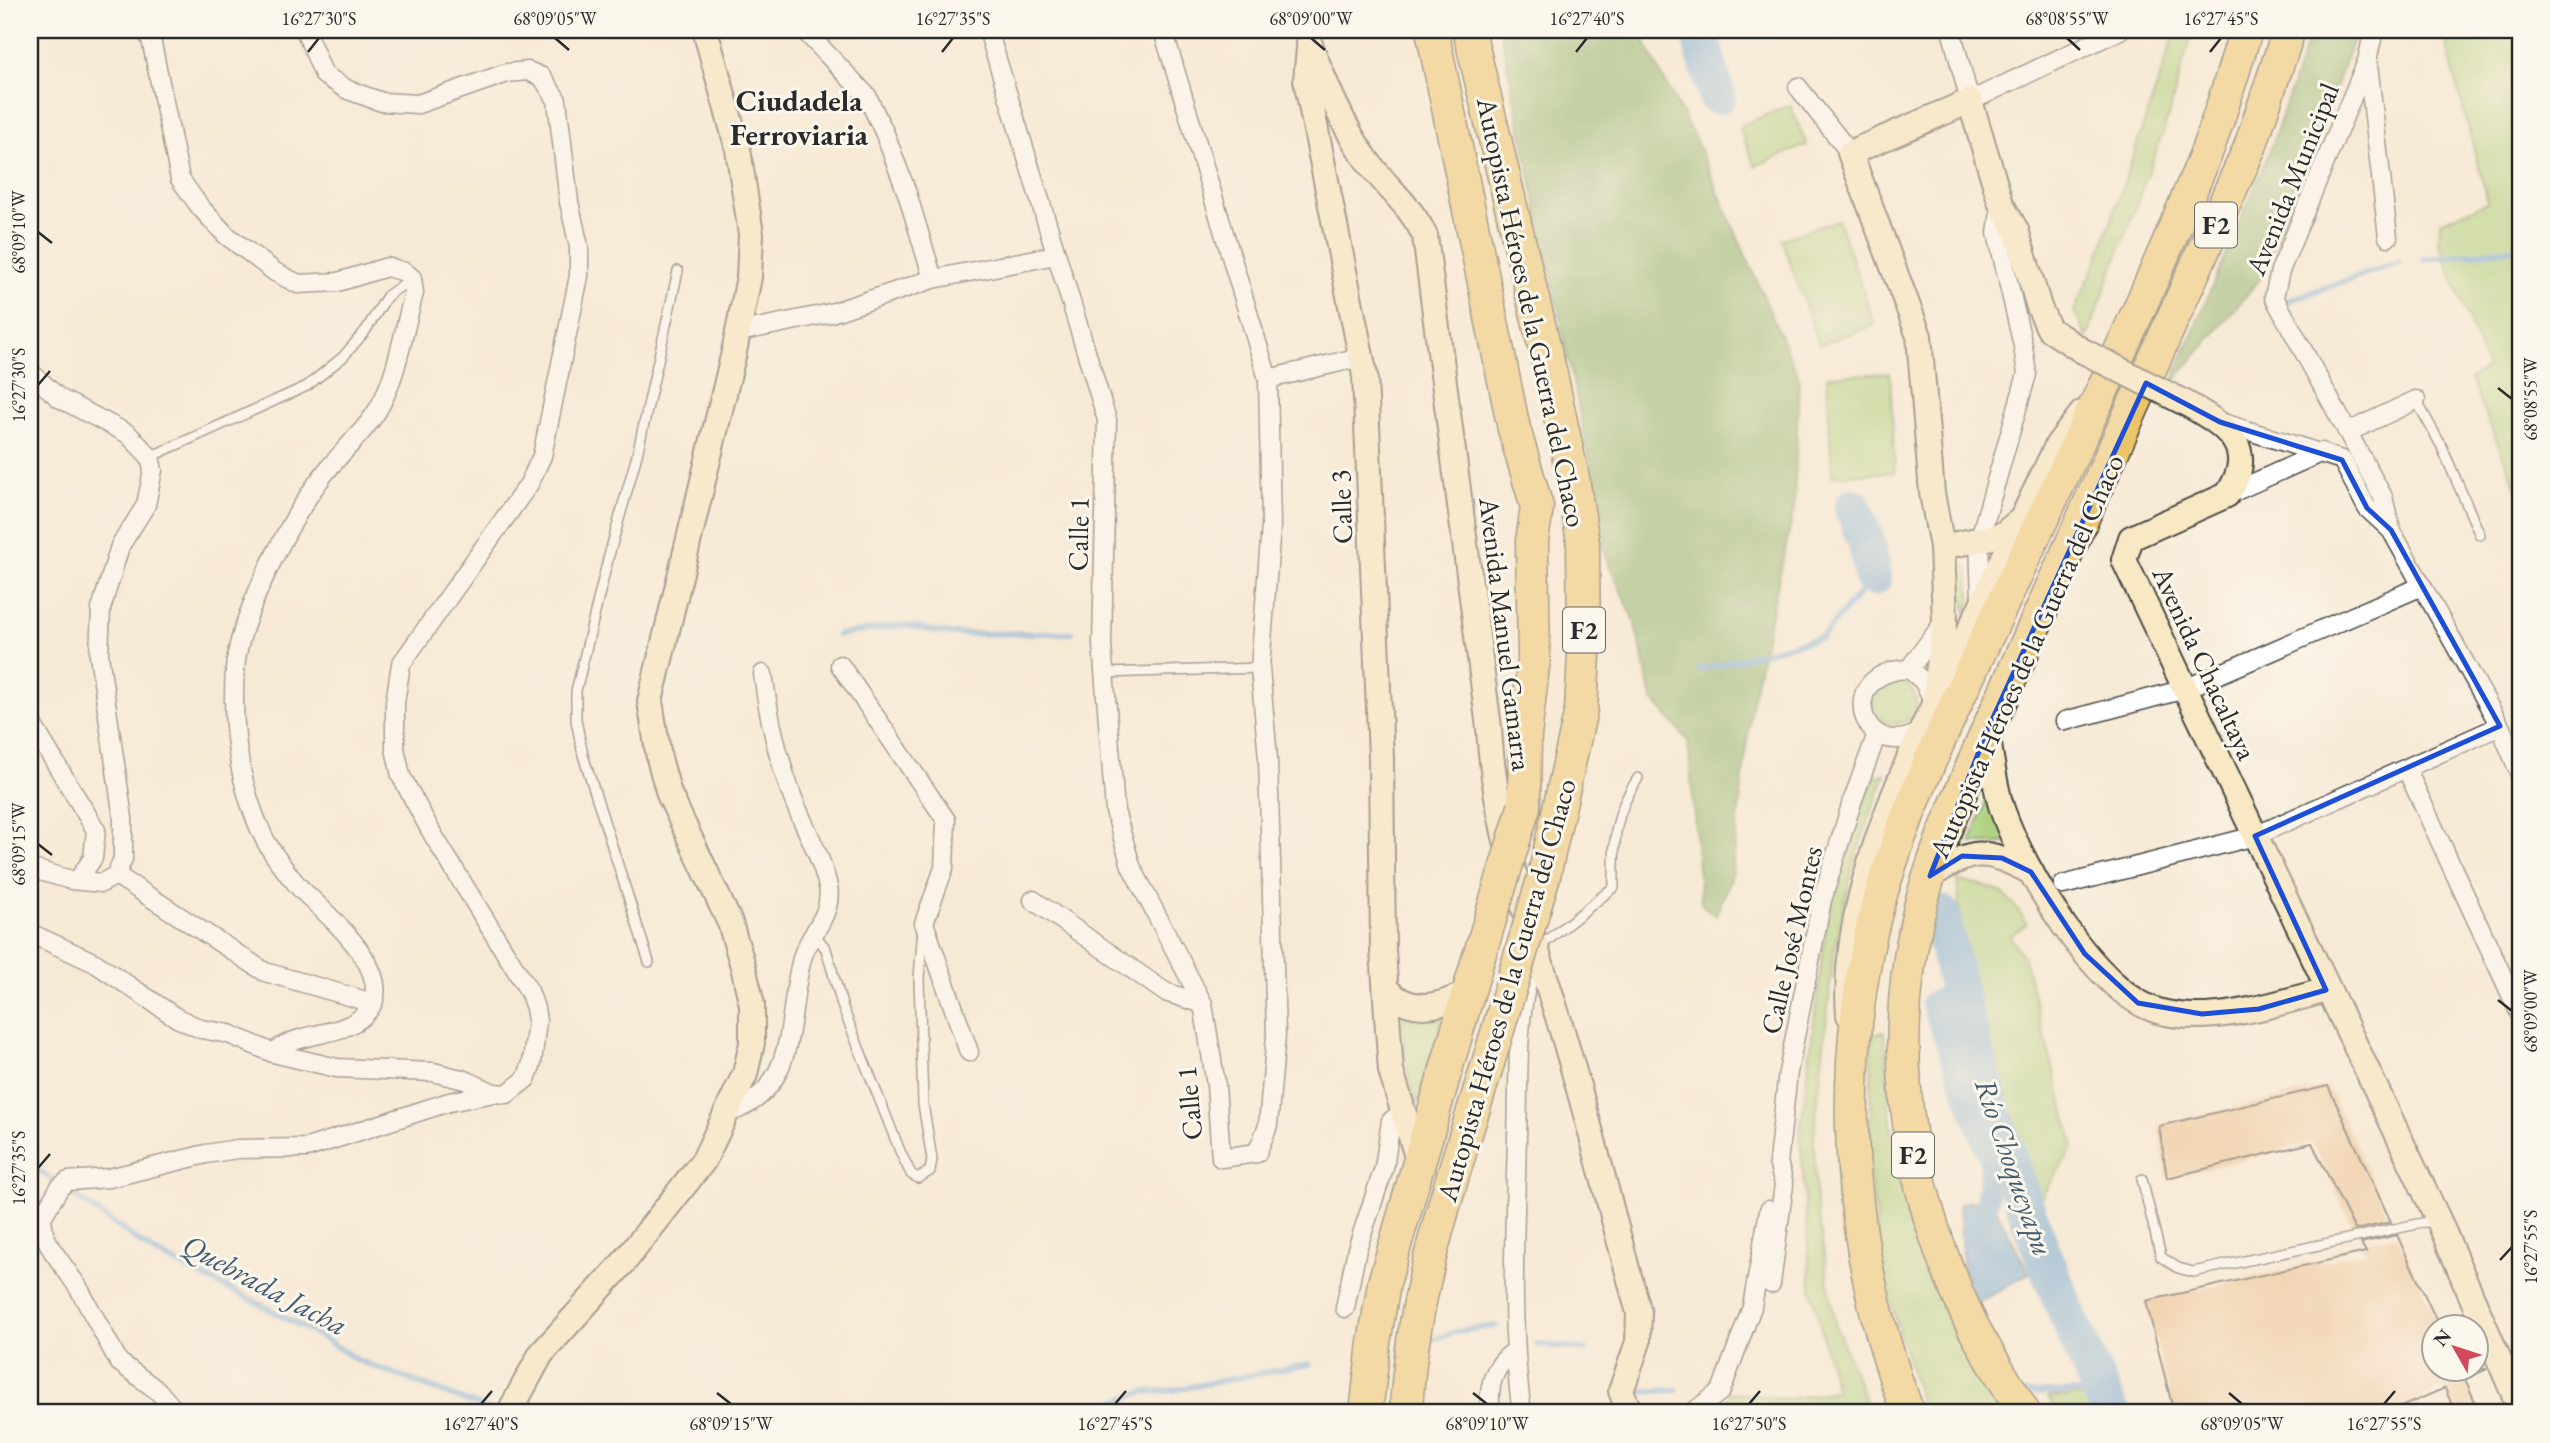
<svg xmlns="http://www.w3.org/2000/svg" width="2550" height="1443" viewBox="0 0 2550 1443" font-family="'EB Garamond',serif">
<style>
.green{fill:#a8d07a;stroke:#6a7e52;stroke-width:2}
.forest{fill:#86b26a;stroke:#586e4a;stroke-width:2}
.water{fill:#67a6da;stroke:#496882;stroke-width:2}
.lines{fill:none;stroke-linecap:round;stroke-linejoin:round}
.stream{stroke:#67a6da;stroke-width:6}
.canal{stroke:#67a6da;stroke-width:23}
.river{stroke:#67a6da;stroke-width:38}
.building{fill:#e9b986}
.lane-casing{stroke:#4a4845;stroke-width:12}
.street-casing{stroke:#4a4845;stroke-width:21}
.secondary-casing{stroke:#4a4845;stroke-width:28}
.highway-casing{stroke:#4a4845;stroke-width:35}
.lane{stroke:#fff;stroke-width:9}
.street{stroke:#fff;stroke-width:18}
.secondary{stroke:#f8e8c3;stroke-width:24}
.highway{stroke:#edc569;stroke-width:32}
.secondary-bridge-casing{stroke:#4a4845;stroke-width:28;stroke-linecap:butt}
.highway-bridge-casing{stroke:#4a4845;stroke-width:35;stroke-linecap:butt}
.secondary-bridge{stroke:#f8e8c3;stroke-width:24}
.highway-bridge{stroke:#edc569;stroke-width:32}
.marked{fill:none;stroke:#1d4ed8;stroke-width:5;stroke-linejoin:round}
.ticks{fill:none;stroke:#2b2b2b;stroke-width:2.5}
.labels{text-anchor:middle;stroke-width:6;stroke-linejoin:round;paint-order:stroke}
.shield{fill:#fbf7ec;stroke:#696865;stroke-width:2}
.shield-label{font-size:26px;font-weight:bold;fill:#2b2b2b}
.street-label{font-size:28px;fill:#2b2b2b;stroke:#fbf7ec}
.neighbourhood-label{font-size:30px;font-weight:bold;fill:#2b2b2b;stroke:#fbf7ec}
.water-label{font-size:30px;font-style:italic;fill:#435c71;stroke:#fbf7ec}
.neatline{fill:none;stroke:#2b2b2b;stroke-width:2.5}
.ticks-label{font-size:18px;text-anchor:middle;fill:#2b2b2b}
</style>
<rect width="100%" height="100%" fill="#fbf7ec"/>
<filter id="ink" filterUnits="userSpaceOnUse"><feTurbulence type="fractalNoise" baseFrequency=".0143" numOctaves="2"/><feDisplacementMap in="SourceGraphic" scale="14" xChannelSelector="R" yChannelSelector="G"/><feConvolveMatrix kernelMatrix="1 2 1 2 8 2 1 2 1" color-interpolation-filters="sRGB"/></filter>
<filter id="wash" filterUnits="userSpaceOnUse"><feTurbulence type="fractalNoise" baseFrequency=".00686" numOctaves="4" result="noise"/><feDisplacementMap in="SourceGraphic" scale="28" xChannelSelector="R" yChannelSelector="G"/><feGaussianBlur stdDeviation="1.57" result="paint"/><feColorMatrix in="noise" values="0 0 0 0 0 0 0 0 0 0 0 0 0 0 0 0 0 1.4 0 .05"/><feComposite in="paint" operator="in"/></filter>
<g filter="url(#wash)">
<rect width="100%" height="100%" fill="#f7ead6"/>
<g class="green">
<polygon points="2176,30 2193,30 2164,130 2087,338 2074,311 2098,259"/>
<polygon points="2418,30 2520,30 2520,496 2470,378 2487,368 2439,243 2440,222 2488,202 2443,32"/>
<polygon points="1790,105 1807,145 1755,166 1739,126"/>
<polygon points="1838,220 1875,325 1819,345 1782,239"/>
<polygon points="1890,373 1895,472 1832,476 1827,376"/>
<polygon points="1954,557 1968,568 1971,598 1966,613"/>
<circle cx="1894" cy="702" r="22"/>
<polygon points="1885,774 1854,862 1834,951 1814,1137 1816,1202 1835,1323 1870,1413 1720,1413 1730,1392 1787,1399 1836,1391 1811,1288 1800,1133 1827,918 1843,855 1874,777"/>
<polygon points="1991,788 2010,843 1970,843"/>
<path d="M1957 880C1998 887 2005 889 2027 924L2010 936 2024 959 2074 1146 2037 1204 1974 1000 1962 938Z"/>
<polygon points="1402,1015 1417,1020 1442,1019 1418,1102 1414,1100 1406,1064"/>
<path d="M1884 1032C1889 1083 1889 1135 1901 1186 1919 1265 1967 1343 2006 1413H1925L1918 1396 1885 1283 1869 1170 1872 1035Z"/>
<polygon points="2111,1396 2118,1413 2057,1413 2048,1397"/>
</g>
<g class="forest">
<polygon points="1500,30 1642,30 1645,43 1696,141 1799,378 1794,509 1752,702 1731,879 1716,916 1701,904 1688,741 1652,698 1634,620 1604,553 1589,458"/>
<polygon points="2311,30 2357,30 2261,278 2170,386 2270,150"/>
</g>
<polygon class="water" points="1971,1201 1995,1207 2029,1273 1977,1303 1963,1271 1959,1204"/>
<g class="lines">
<g class="stream">
<polyline points="2424,259 2520,248"/>
<polyline points="2284,302 2399,262"/>
<polyline points="838,635 902,625 951,634 1072,633"/>
<polyline points="1699,670 1822,637 1873,577"/>
<polyline points="30,1164 152,1251 254,1301 323,1338 357,1360 498,1413"/>
<polyline points="1431,1340 1458,1331 1496,1326"/>
<polyline points="1537,1344 1586,1350"/>
<polyline points="1630,1385 1637,1392 1676,1390"/>
<polyline points="2025,1393 2101,1392"/>
<polyline points="1080,1413 1143,1392 1174,1390 1310,1364"/>
</g>
<polyline class="canal" points="1957,991 1932,1003 1992,1165 1986,1205"/>
<g class="river">
<polyline points="1698,30 1717,96"/>
<polyline points="1853,507 1867,544 1873,577"/>
<path d="M1941 914C1976 1086 2037 1254 2111 1413"/>
</g>
</g>
<g id="blocks">
<g class="building">
<polygon points="2328,1086 2391,1222 2355,1230 2312,1143 2167,1178 2159,1126"/>
<polygon points="2397,1235 2439,1326 2434,1327 2434,1369 2487,1369 2465,1379 2480,1413 2455,1413 2445,1388 2403,1406 2406,1413 2174,1413 2146,1301 2366,1252 2361,1243"/>
</g>
</g>
</g>
<g filter="url(#ink)">
<use href="#blocks" fill-opacity="0" stroke="#4a4845" stroke-width="2"/>
<g class="lines">
<defs>
<g id="lane">
<polyline points="2416,400 2441,445 2480,535"/>
<polyline points="150,457 307,386 343,357 366,330 387,296 412,278"/>
<polyline points="1104,673 1260,668"/>
<polyline points="815,935 826,949 843,1008 900,1151 911,1174 918,1178 930,1171 932,1159 923,1104 919,978 923,927"/>
<path d="M1538 948 1614 887C1614 843 1612 817 1638 778"/>
<polyline points="649,962 583,755 576,720 576,691 608,559 637,455 678,271"/>
<polyline points="2142,1179 2161,1257 2178,1268 2193,1272 2436,1220"/>
</g>
<g id="street">
<path d="M144 30 151 39 180 179 200 207 226 235 275 272 298 284 338 282 387 267 405 272 412 278 414 293C404 329 398 371 381 404 368 429 341 452 324 474 292 516 238 617 235 670 231 728 239 787 265 840 274 856 287 873 299 887 323 912 405 976 364 1015 339 1039 298 1030 273 1053"/>
<polyline points="804,30 867,96 885,134 907,193 933,279"/>
<polyline points="988,30 1107,420 1102,645 1115,811 1131,866 1203,1004 1216,1085 1221,1158 1257,1153 1268,1126 1276,1035 1268,759 1260,668 1271,526 1268,379 1163,30"/>
<polyline points="1951,30 1970,101 2120,30"/>
<polyline points="2374,30 2367,61 2280,271 2274,297 2383,497 2391,530 2500,726 2520,774"/>
<polyline points="2368,65 2388,237"/>
<polyline points="1798,87 1850,153"/>
<polyline points="738,332 831,313 933,279 1056,255"/>
<polyline points="30,372 59,398 128,434 150,457 153,470 146,505 120,546 101,609 99,655 123,818 123,859 116,875 102,883 71,880 30,868"/>
<polyline points="1268,379 1361,357"/>
<polyline points="2220,422 2342,460 2367,508 2391,530"/>
<polyline points="2348,432 2416,400"/>
<polyline points="2227,495 2322,452"/>
<polyline points="1981,600 1979,541 2027,374 2023,346 1997,233 2001,204"/>
<polyline points="840,665 946,820 944,868 924,923 969,1052"/>
<polyline points="1909,669 1944,622"/>
<polyline points="30,721 96,830 93,858 78,880"/>
<polyline points="2065,721 2185,689 2422,586"/>
<path d="M1920 733C1913 735 1905 739 1898 739 1856 742 1842 671 1909 669L1923 681 1934 703"/>
<polyline points="2407,770 2520,1014"/>
<polyline points="116,875 265,972 373,1003"/>
<polyline points="2063,885 2255,836 2500,726"/>
<polyline points="1033,900 1165,992 1203,1004"/>
<polyline points="30,933 95,963 177,1018 201,1029 229,1034 273,1053 337,1068 433,1072 465,1080 494,1093 507,1094 526,1079 532,1063 537,1021 535,1008 529,991 433,835 401,776 395,748 395,702 401,664 529,484 542,456 579,276 579,247 569,202 557,100 542,77 528,71 507,73 418,104 382,102 348,90 324,75 305,30"/>
<path d="M728 1113C802 1089 785 1014 803 955 811 932 833 914 828 887 821 854 802 824 791 793 777 755 768 713 763 674"/>
<polyline points="1771,1284 1784,1184 1778,1162 1788,1072 1822,900 1852,802 1877,734"/>
<polyline points="1345,1308 1357,1249 1384,1168 1391,1121 1404,1110"/>
<polyline points="177,1413 158,1391 119,1362 78,1287 52,1250 44,1234 42,1217 60,1187 68,1181 109,1178 206,1154 237,1149 307,1148 449,1102 494,1093"/>
<path d="M1491 1413C1487 1388 1493 1365 1515 1351"/>
<path d="M1522 1413C1509 1322 1515 1229 1517 1137 1519 1087 1516 1026 1528 978"/>
<polyline points="1692,1413 1721,1391 1752,1307 1769,1210"/>
</g>
<g id="secondary">
<path d="M1309 42C1325 83 1343 128 1369 163 1388 189 1411 206 1425 236L1489 728C1494 824 1527 920 1556 1011 1587 1110 1611 1212 1639 1313L1638 1342 1621 1391 1630 1413"/>
<polyline points="1309,48 1306,80 1365,376 1381,758 1383,950 1387,1015 1391,1071 1418,1160"/>
<path d="M2185 403C2225 425 2260 447 2227 495L2131 538 2124 560 2438 1219 2520 1408"/>
<polyline points="1942,547 2002,535 2019,521"/>
<polyline points="1934,703 1945,621 1942,547 1932,493 1919,336 1850,153 1970,101 2001,204 2016,230 2039,307 2049,329 2081,350"/>
<path d="M1987 731C1991 757 1994 784 2002 809 2023 870 2095 992 2158 1011 2209 1026 2277 1004 2326 990"/>
<path d="M1930 876C1975 848 1983 848 2031 872"/>
<path d="M1386 989C1411 1015 1440 1007 1468 992"/>
<path d="M1849 1015C1839 887 1917 740 1971 627 2000 566 2028 505 2058 444L2082 413"/>
<polyline points="509,1413 541,1354 624,1262 704,1160 745,1074 752,1043 752,1005 743,966 730,923 669,794 659,758 650,701 734,352 749,277 751,234 738,149 705,30"/>
</g>
<g id="highway">
<polyline points="1432,30 1514,429 1537,507 1532,541 1534,658 1525,736 1524,807"/>
<polyline points="1469,30 1553,383 1573,478 1583,543 1584,654 1581,710 1544,876"/>
<polyline points="1366,1413 1374,1343 1384,1283 1477,963"/>
<path d="M1406 1413C1411 1295 1450 1185 1485 1073"/>
<path d="M1908 1413C1853 1269 1837 1109 1866 956 1890 830 1960 696 2014 579 2080 439 2146 299 2205 156 2221 115 2233 72 2246 30"/>
<path d="M2024 1413C2006 1381 1984 1350 1968 1317 1909 1191 1887 1062 1916 925 1930 858 1961 793 1987 731L2250 147 2289 30"/>
</g>
</defs>
<use href="#lane" class="lane-casing"/>
<use href="#street" class="street-casing"/>
<use href="#secondary" class="secondary-casing"/>
<use href="#highway" class="highway-casing"/>
<use href="#lane" class="lane"/>
<use href="#street" class="street"/>
<use href="#secondary" class="secondary"/>
<use href="#highway" class="highway"/>
<defs>
<polyline id="secondary-bridge" points="2081,350 2185,403"/>
<g id="highway-bridge">
<polyline points="1477,963 1524,807"/>
<polyline points="1485,1073 1544,876"/>
</g>
</defs>
<use href="#secondary-bridge" class="secondary-bridge-casing"/>
<use href="#highway-bridge" class="highway-bridge-casing"/>
<use href="#secondary-bridge" class="secondary-bridge"/>
<use href="#highway-bridge" class="highway-bridge"/>
</g>
</g>
<path d="M0 0H2550V1443H0ZM2146 383 2220 422 2342 460 2367 508 2391 530 2500 726 2255 836 2326 990 2259 1009 2202 1014 2138 1003 2085 954 2031 872 2002 858 1962 856 1930 876 1987 731Z" fill="#f7ead6" fill-opacity=".55" fill-rule="evenodd"/>
<path class="marked" d="M2146 383 2220 422 2342 460 2367 508 2391 530 2500 726 2255 836 2326 990 2259 1009 2202 1014 2138 1003 2085 954 2031 872 2002 858 1962 856 1930 876 1987 731Z"/>
<path class="ticks" d="M555 38 569 50M1311 38 1325 50M2067 38 2080 50M308 52 319 38M942 52 953 38M1576 52 1587 38M2210 52 2221 38M38 232 52 243M38 385 50 371M2498 388 2512 399M38 844 52 855M2498 1000 2512 1011M38 1168 50 1154M2500 1260 2512 1247M717 1393 731 1404M1473 1393 1487 1404M2229 1393 2242 1404M481 1404 492 1391M1115 1404 1126 1391M1749 1404 1760 1391M2384 1404 2395 1391"/>
<g class="labels">
<g class="shield">
<rect x="2195" y="202.5" width="42" height="45" rx="5"/>
<rect x="1563" y="607.5" width="42" height="45" rx="5"/>
<rect x="1892" y="1132.5" width="42" height="45" rx="5"/>
</g>
<g class="shield-label">
<text x="2216" y="234">F2</text>
<text x="1584" y="639">F2</text>
<text x="1913" y="1164">F2</text>
</g>
<g class="street-label">
<text transform="translate(2292 179) rotate(-68)" y="10">Avenida Municipal</text>
<text transform="translate(1532 312) rotate(78)" y="10">Autopista Héroes de la Guerra del Chaco</text>
<text transform="translate(1341 507) rotate(-92)" y="10">Calle 3</text>
<text transform="translate(1078 534) rotate(-89)" y="10">Calle 1</text>
<text transform="translate(1506 634) rotate(83)" y="10">Avenida Manuel Gamarra</text>
<text transform="translate(2026 656) rotate(-66)" y="10">Autopista Héroes de la Guerra del Chaco</text>
<text transform="translate(2205 663) rotate(65)" y="10">Avenida Chacaltaya</text>
<text transform="translate(1791 940) rotate(-77)" y="10">Calle José Montes</text>
<text transform="translate(1506 990) rotate(-74)" y="10">Autopista Héroes de la Guerra del Chaco</text>
<text transform="translate(1189 1103) rotate(-95)" y="10">Calle 1</text>
</g>
<g class="neighbourhood-label">
<text x="799" y="111">Ciudadela<tspan x="799" dy="34">Ferroviaria</tspan></text>
</g>
<g class="water-label">
<text transform="translate(2014 1167) rotate(71)" y="10">Río Choqueyapu</text>
<text transform="translate(265 1285) rotate(28)" y="10">Quebrada Jacha</text>
</g>
</g>
<rect width="2550" height="1443" fill="none" stroke="#fbf7ec" stroke-width="77"/>
<g transform="translate(2455 1348) rotate(309)"><circle r="33" fill="#fbf7ec" stroke="#a8a59f" stroke-width="2"/>
<path d="M0-5L12 26L0 18L-12 26Z" fill="#d1495b"/>
<text y="-10" font-size="19" font-weight="bold" text-anchor="middle" fill="#2b2b2b">N</text>
</g>
<rect x="38" y="38" width="2474" height="1366" class="neatline"/>
<g class="ticks-label">
<text x="319" y="25">16°27'30"S</text>
<text x="555" y="25">68°09'05"W</text>
<text x="953" y="25">16°27'35"S</text>
<text x="1311" y="25">68°09'00"W</text>
<text x="1587" y="25">16°27'40"S</text>
<text x="2067" y="25">68°08'55"W</text>
<text x="2221" y="25">16°27'45"S</text>
<text transform="translate(19 232) rotate(-90)" y="6">68°09'10"W</text>
<text transform="translate(19 385) rotate(-90)" y="6">16°27'30"S</text>
<text transform="translate(2531 399) rotate(-90)" y="6">68°08'55"W</text>
<text transform="translate(19 844) rotate(-90)" y="6">68°09'15"W</text>
<text transform="translate(2531 1011) rotate(-90)" y="6">68°09'00"W</text>
<text transform="translate(19 1168) rotate(-90)" y="6">16°27'35"S</text>
<text transform="translate(2531 1247) rotate(-90)" y="6">16°27'55"S</text>
<text x="481" y="1430">16°27'40"S</text>
<text x="731" y="1430">68°09'15"W</text>
<text x="1115" y="1430">16°27'45"S</text>
<text x="1487" y="1430">68°09'10"W</text>
<text x="1749" y="1430">16°27'50"S</text>
<text x="2242" y="1430">68°09'05"W</text>
<text x="2384" y="1430">16°27'55"S</text>
</g>
</svg>
